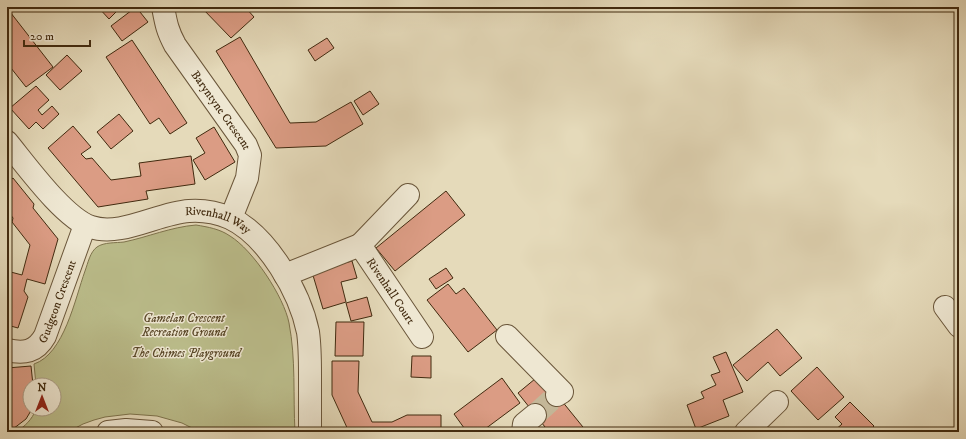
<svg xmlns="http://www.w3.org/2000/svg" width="966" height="439" viewBox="0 0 966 439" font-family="'IM FELL DW Pica',serif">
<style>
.green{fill:#bbbd8b;stroke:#7e744d}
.building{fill:#db9c84;stroke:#412a0f}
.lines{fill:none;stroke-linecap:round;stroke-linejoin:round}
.minor-tunnel{stroke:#c4b798;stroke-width:22;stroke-dasharray:22 11;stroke-linecap:butt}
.minor-casing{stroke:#6a563a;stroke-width:24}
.minor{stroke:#eee7d2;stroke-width:22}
.labels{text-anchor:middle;stroke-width:3;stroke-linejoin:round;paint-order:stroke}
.street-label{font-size:12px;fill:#412a0f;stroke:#eee7d2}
.park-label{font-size:12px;font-style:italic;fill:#594728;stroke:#eee7d2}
</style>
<rect width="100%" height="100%" fill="#e5daba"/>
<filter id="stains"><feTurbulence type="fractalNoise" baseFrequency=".005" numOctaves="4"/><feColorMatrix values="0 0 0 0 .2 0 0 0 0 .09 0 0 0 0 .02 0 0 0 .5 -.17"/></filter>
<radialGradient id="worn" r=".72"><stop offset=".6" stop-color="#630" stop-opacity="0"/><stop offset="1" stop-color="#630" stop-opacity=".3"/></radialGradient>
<path class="green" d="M196 225C208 227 220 229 230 236 253 250 284 297 289 323 296 359 293 396 295 432H200L182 423 157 416 130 414 105 417 94 420 83 424 68 432H16C25 426 32 420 36 409H54V385H36L34 364C64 354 75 299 85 271 88 263 90 252 97 247 104 242 116 243 124 242 148 237 171 227 196 225Z"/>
<g class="building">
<polygon points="98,7 121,7 109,19"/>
<polygon points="136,7 148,22 122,41 111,26"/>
<polygon points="201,7 245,7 254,17 231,38"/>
<polygon points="7,8 53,67 26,87 7,63"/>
<polygon points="240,37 290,123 316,122 351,102 363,124 326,146 276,148 216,51"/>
<polygon points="327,38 334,48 315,61 308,50"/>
<polygon points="132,40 187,123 170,134 159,118 150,124 106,57"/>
<polygon points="67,55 82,71 60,90 46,75"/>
<polygon points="36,86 49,100 38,110 42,115 52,106 59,114 43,129 36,122 29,129 10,108"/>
<polygon points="370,91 379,104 363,115 354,101"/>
<polygon points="119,114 133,131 111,149 97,132"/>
<polygon points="73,126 91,147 81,154 86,159 92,158 111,180 141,176 139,163 191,156 195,184 146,191 148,199 98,207 48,148"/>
<polygon points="214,127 235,162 205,180 193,160 205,153 196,138"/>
<polygon points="13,178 34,204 33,208 58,239 45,284 27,279 24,291 28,297 18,328 7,325 7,271 22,275 30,245 12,222 13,218 7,210 7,183"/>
<polygon points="446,191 465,215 395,271 376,248"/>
<polygon points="352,261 357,278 341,282 346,302 323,309 312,272"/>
<polygon points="446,268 453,278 436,289 429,279"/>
<polygon points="448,284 456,294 464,288 497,330 468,352 427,300"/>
<polygon points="367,297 372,316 351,321 346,303"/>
<polygon points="336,322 364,322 363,356 335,356"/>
<polygon points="777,329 802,358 780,376 768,362 747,381 733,365"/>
<polygon points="726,352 743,392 723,400 729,416 696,429 687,405 704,398 701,392 716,385 711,375 720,372 713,357"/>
<polygon points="412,356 431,356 431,378 411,377"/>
<polygon points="332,361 359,361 358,392 372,422 392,422 407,415 441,415 441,432 349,432 332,395"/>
<polygon points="31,366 33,385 30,385 30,409 32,409 26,419 9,432 7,432 7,402 9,400 7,368"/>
<polygon points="817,367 844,397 818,420 791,391"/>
<polygon points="541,374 557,395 587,432 549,432 518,393"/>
<polygon points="502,378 520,403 481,432 467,432 454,414"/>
<polygon points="850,402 874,426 868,432 833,432 842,424 835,417"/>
</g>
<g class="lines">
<polyline class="minor-tunnel" points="535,415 557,395"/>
<defs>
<g id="minor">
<path id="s1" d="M163 7C166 23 167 30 175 45L246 145 250 155 247 178 231 218"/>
<path id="s2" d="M7 142C26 165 64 218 91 227 121 237 158 213 189 211 202 210 218 213 230 218 268 236 300 293 308 332 310 346 310 361 310 375 310 394 310 413 310 432"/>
<polyline points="360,245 408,195"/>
<path id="s3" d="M285 275 360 245 422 337"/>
<polyline points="945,307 959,326"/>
<polyline points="507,336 562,392 557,395"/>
<path id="s4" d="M7 350C24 354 36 352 45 336L85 225"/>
<polyline points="108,432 126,430 152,432"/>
<polyline points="523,432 524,424 535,415"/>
<polyline points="746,432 777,402"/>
</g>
</defs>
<use href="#minor" class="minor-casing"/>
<use href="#minor" class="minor"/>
</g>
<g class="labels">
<g class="street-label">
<text dy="4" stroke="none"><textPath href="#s1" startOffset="120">Baryntyne Crescent</textPath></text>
<text dy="4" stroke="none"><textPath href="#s2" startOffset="252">Rivenhall Way</textPath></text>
<text dy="4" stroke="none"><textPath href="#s3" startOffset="136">Rivenhall Court</textPath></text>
<text dy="4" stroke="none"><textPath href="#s4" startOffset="81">Gudgeon Crescent</textPath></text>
</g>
<g class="park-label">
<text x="184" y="322">Gamelan Crescent<tspan x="184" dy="14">Recreation Ground</tspan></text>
<text x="186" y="357">The Chimes Playground</text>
</g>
</g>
<rect width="966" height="439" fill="none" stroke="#e5daba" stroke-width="24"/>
<rect x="8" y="8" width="950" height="423" fill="none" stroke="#412a0f" stroke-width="2"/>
<rect x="12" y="12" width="942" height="415" fill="none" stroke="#412a0f"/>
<g transform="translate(42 397)"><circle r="19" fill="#eee7d2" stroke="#a99b84"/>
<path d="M0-3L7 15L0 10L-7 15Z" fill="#8f2418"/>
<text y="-6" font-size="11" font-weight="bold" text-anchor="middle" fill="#412a0f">N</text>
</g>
<path d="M24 40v6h66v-6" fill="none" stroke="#412a0f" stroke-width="2"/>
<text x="30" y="40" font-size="12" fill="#412a0f" stroke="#eee7d2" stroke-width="3" paint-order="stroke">20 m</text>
<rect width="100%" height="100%" filter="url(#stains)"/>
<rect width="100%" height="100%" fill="url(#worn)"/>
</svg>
